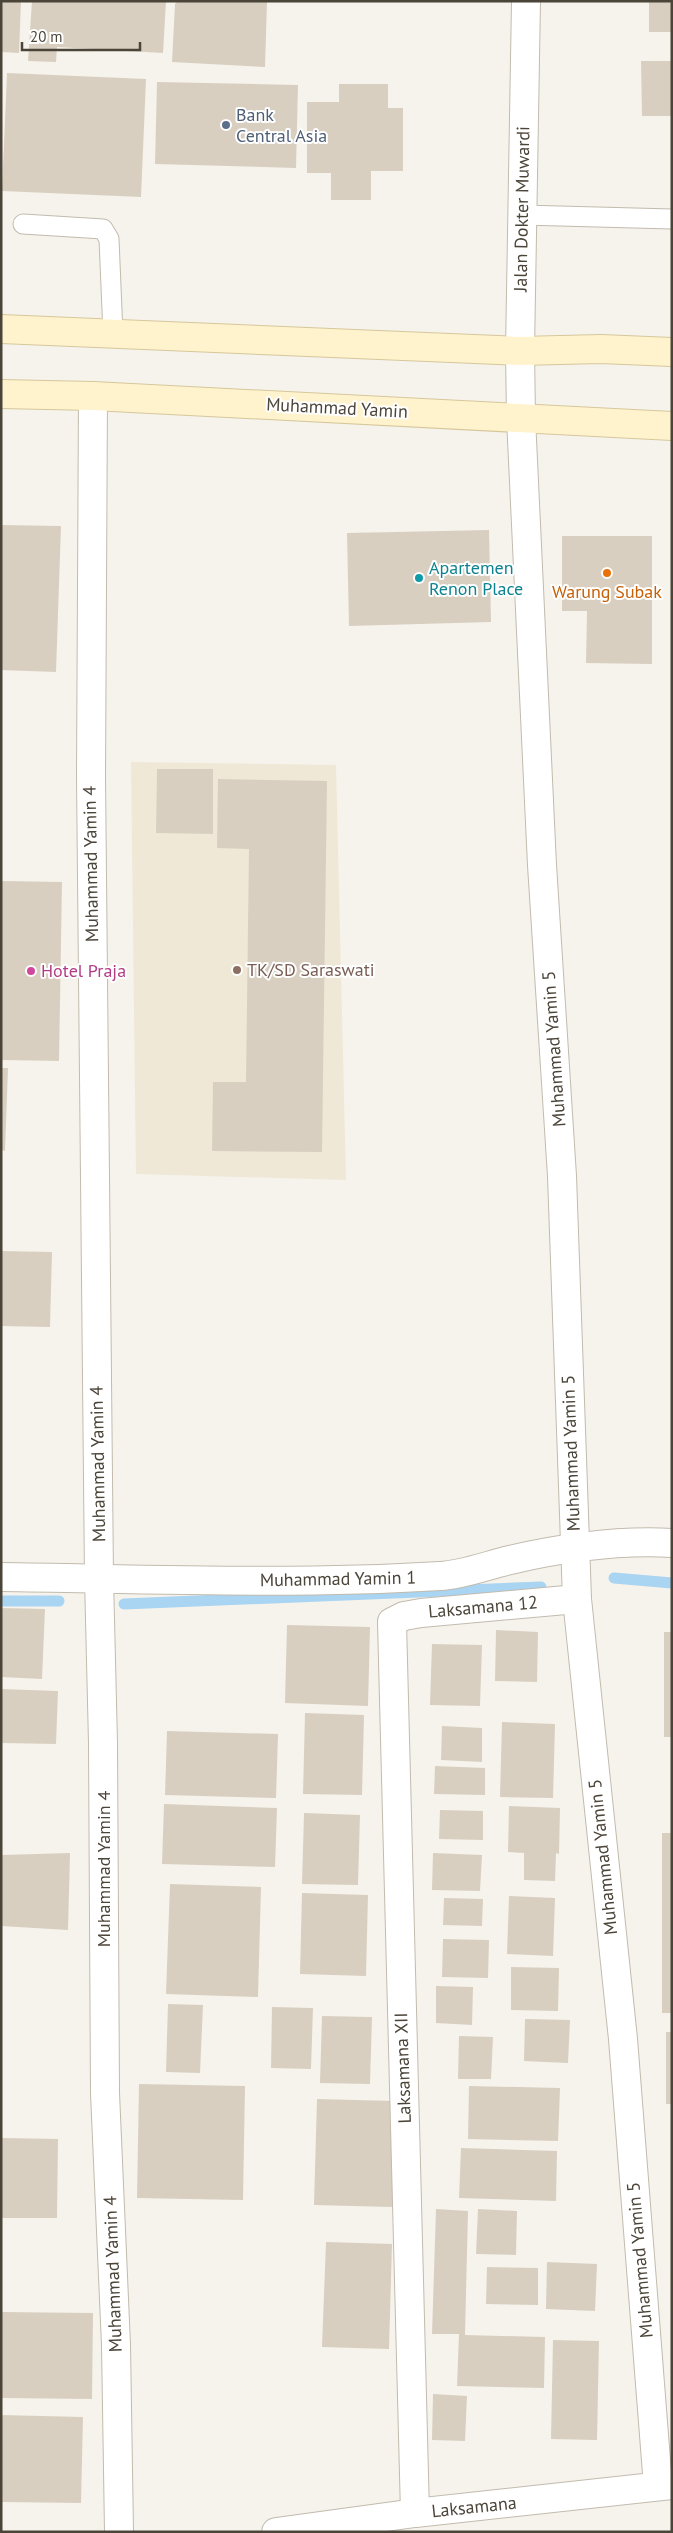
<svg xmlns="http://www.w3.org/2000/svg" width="673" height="2533" viewBox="0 0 673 2533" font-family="'PT Sans',sans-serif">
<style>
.education{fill:#efe8d6}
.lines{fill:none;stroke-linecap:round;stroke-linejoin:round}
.stream{stroke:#a9d4f2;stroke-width:11}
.building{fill:#d8cfc1}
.lane-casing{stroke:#c2bbae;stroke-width:21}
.street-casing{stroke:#c2bbae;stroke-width:30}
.secondary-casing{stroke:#d6c79b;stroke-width:30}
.lane{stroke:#fff;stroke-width:19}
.street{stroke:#fff;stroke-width:28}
.secondary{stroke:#fff3cd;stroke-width:28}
.service-dot{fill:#5c6f8a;stroke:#fff;stroke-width:2}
.food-dot{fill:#e8710a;stroke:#fff;stroke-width:2}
.culture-dot{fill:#0f9aa8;stroke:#fff;stroke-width:2}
.education-dot{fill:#8d6e63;stroke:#fff;stroke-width:2}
.hotel-dot{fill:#d1479c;stroke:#fff;stroke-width:2}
.labels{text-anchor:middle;stroke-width:4;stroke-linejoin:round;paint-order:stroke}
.service-label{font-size:18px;fill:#4e5e75;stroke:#fff;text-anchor:start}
.street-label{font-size:18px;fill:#4b4439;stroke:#fff}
.culture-label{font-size:18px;fill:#0d838f;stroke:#fff;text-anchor:start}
.food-label{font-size:18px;fill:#c56008;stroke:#fff}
.education-label{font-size:18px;fill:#785e54;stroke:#fff;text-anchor:start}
.hotel-label{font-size:18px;fill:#b23c85;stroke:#fff;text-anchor:start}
</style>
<rect width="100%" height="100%" fill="#f6f3ec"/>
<polygon class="education" points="131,762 336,765 346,1180 136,1174"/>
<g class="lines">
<g class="stream">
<polyline points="614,1578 672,1583"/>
<polyline points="1,1601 59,1601"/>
<polyline points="124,1604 541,1587"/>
</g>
</g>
<g class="building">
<polygon points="1,1 21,1 19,53 1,52"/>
<polygon points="32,1 166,1 163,53 57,47 56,62 28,61"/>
<polygon points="178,1 267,1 265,67 172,62 175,4"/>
<rect x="649" y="1" width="23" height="31"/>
<polygon points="641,61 672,61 672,116 642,116"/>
<polygon points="7,73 146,79 141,197 2,191"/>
<polygon points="157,82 298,85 296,168 155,164"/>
<polygon points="339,84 388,84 388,108 403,108 403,171 371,171 371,200 331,200 331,173 307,173 307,102 339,102"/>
<polygon points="1,525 61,526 56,672 1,670"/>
<polygon points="489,530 491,622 349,626 347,533"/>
<polygon points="562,536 652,536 652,664 586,663 587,611 562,611"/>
<polygon points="157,769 213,769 213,834 156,833"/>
<polygon points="218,779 327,781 322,1152 212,1151 213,1082 246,1082 249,849 217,848"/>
<polygon points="1,881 62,882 59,1061 1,1060"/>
<polygon points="1,1068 8,1068 5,1151 1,1150"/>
<polygon points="1,1251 52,1252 50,1327 1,1326"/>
<polygon points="1,1608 45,1609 42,1679 1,1677"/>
<polygon points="287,1625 370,1627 368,1706 285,1703"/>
<polygon points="496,1630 538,1632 537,1682 495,1681"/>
<rect x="664" y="1632" width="8" height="105"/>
<polygon points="432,1644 482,1645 480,1706 430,1705"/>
<polygon points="1,1689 58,1691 56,1744 1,1743"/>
<polygon points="305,1713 364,1715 362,1795 303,1794"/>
<polygon points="502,1722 555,1724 553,1798 500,1797"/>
<polygon points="442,1726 482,1728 482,1762 441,1760"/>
<polygon points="167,1731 278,1734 276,1798 165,1795"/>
<polygon points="435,1766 485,1768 485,1795 434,1794"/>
<polygon points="164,1804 277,1808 275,1867 162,1864"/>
<polygon points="509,1806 560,1808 559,1854 556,1853 555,1881 524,1880 524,1853 508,1852"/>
<polygon points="440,1810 483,1811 483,1840 439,1839"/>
<polygon points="304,1813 360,1815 358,1885 302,1884"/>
<rect x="662" y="1833" width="10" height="180"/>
<polygon points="70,1853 68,1930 1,1926 1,1855"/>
<polygon points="433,1853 482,1855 480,1891 432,1890"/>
<polygon points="170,1884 261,1887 258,1997 166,1994"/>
<polygon points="302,1893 368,1895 366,1976 300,1974"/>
<polygon points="509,1896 555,1898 553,1956 507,1954"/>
<polygon points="444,1898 483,1899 482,1926 443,1925"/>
<polygon points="443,1939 489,1940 488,1978 442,1977"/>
<polygon points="511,1967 559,1968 558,2011 511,2010"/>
<polygon points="436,1986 473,1987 472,2025 436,2023"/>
<polygon points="168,2004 203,2005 200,2073 166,2072"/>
<polygon points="272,2007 313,2008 311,2069 271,2068"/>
<polygon points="322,2016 372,2017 370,2084 320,2083"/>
<polygon points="525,2019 570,2020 568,2063 524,2061"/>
<rect x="666" y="2032" width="6" height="72"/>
<polygon points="459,2036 493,2037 491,2079 458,2079"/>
<polygon points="139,2084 245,2086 243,2200 137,2198"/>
<polygon points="469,2086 560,2088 558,2141 468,2139"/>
<polygon points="317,2099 394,2101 392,2207 314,2205"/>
<polygon points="1,2138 58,2139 57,2218 1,2218"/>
<polygon points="461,2148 557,2151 556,2201 459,2198"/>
<polygon points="436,2209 468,2211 465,2335 545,2337 544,2388 457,2386 459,2334 432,2334"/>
<polygon points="478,2209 517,2211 516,2255 476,2254"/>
<polygon points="326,2242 392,2244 389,2349 322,2347"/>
<polygon points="547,2262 597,2264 595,2311 546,2309"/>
<polygon points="487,2267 538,2268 538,2305 486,2304"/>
<polygon points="1,2312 93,2313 92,2399 1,2398"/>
<polygon points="553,2340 599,2341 597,2440 551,2439"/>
<polygon points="433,2394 467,2396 465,2441 432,2440"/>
<polygon points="1,2415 83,2417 81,2503 1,2502"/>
</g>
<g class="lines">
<defs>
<g id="lane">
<polyline points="522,215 672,219"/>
<polyline points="23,224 103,229 109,239 113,334"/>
</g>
<g id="street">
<polyline points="526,1 520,351 521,418 542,865 562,1176 577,1599 623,2039 658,2486"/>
<polyline points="93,396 91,777 99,1578 103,1743 105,2093 116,2345 119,2532"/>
<path d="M1 1577C148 1579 294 1585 440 1576 463 1575 488 1565 510 1560 562 1548 618 1540 672 1543"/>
<polyline points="415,2513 392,1622 404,1616 421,1613 577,1599"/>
<polyline points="276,2532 415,2513 672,2485"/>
</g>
<g id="secondary">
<polyline points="1,329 520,351 601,349 672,352"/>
<polyline points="1,394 93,396 672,426"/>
</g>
</defs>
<use href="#lane" class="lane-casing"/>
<use href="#street" class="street-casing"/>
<use href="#secondary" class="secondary-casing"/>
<use href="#lane" class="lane"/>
<use href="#street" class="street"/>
<use href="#secondary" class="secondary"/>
</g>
<circle class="service-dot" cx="226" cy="125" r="5"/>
<circle class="food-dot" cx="607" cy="573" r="5"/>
<circle class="culture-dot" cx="419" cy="578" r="5"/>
<circle class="education-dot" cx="237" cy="970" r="5"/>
<circle class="hotel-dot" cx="31" cy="971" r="5"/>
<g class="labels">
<g class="service-label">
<text x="236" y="121">Bank<tspan x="236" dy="21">Central Asia</tspan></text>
</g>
<g class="street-label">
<text transform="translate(522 209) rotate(-89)" y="6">Jalan Dokter Muwardi</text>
<text transform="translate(337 408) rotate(3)" y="6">Muhammad Yamin</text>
<text transform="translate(91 864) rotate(-91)" y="6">Muhammad Yamin 4</text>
<text transform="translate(554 1049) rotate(-94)" y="6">Muhammad Yamin 5</text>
<text transform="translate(571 1453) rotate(-92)" y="6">Muhammad Yamin 5</text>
<text transform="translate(98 1464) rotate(-91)" y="6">Muhammad Yamin 4</text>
<text transform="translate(338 1579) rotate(-1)" y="6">Muhammad Yamin 1</text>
<text transform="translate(483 1607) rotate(-5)" y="6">Laksamana 12</text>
<text transform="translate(603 1857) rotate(-96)" y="6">Muhammad Yamin 5</text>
<text transform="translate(104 1869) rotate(-90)" y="6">Muhammad Yamin 4</text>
<text transform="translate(403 2068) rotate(-92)" y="6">Laksamana XII</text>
<text transform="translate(640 2260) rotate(-95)" y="6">Muhammad Yamin 5</text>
<text transform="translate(113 2274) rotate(-92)" y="6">Muhammad Yamin 4</text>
<text transform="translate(474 2507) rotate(-6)" y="6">Laksamana</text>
</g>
<g class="culture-label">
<text x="429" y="574">Apartemen<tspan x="429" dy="21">Renon Place</tspan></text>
</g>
<g class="food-label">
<text x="607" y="598">Warung Subak</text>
</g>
<g class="education-label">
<text x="247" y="976">TK/SD Saraswati</text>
</g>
<g class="hotel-label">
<text x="41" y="977">Hotel Praja</text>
</g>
</g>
<rect width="673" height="2533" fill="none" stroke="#4b4439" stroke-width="5"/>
<path d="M22 42v8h118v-8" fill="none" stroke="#4b4439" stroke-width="2.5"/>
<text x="30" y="42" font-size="15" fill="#4b4439" stroke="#ffffff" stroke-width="4" paint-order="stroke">20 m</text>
</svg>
